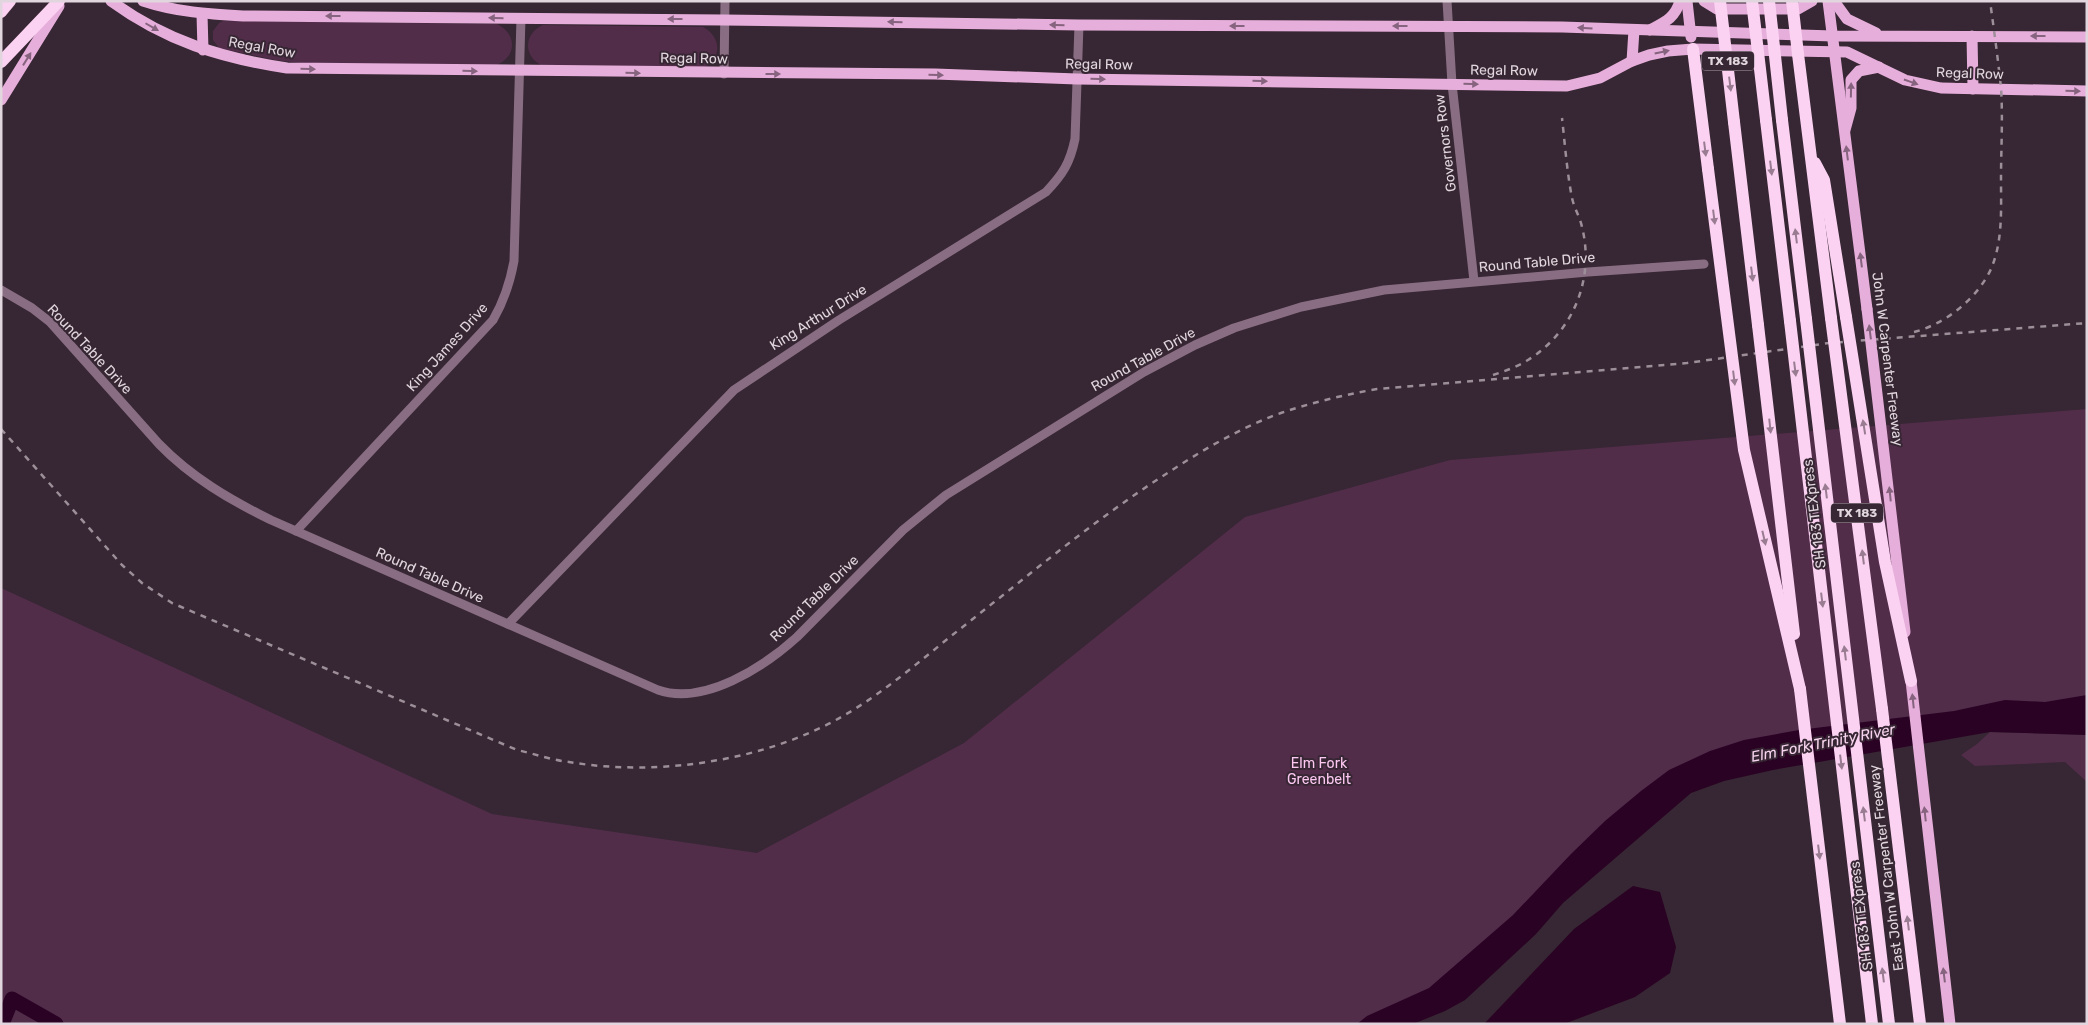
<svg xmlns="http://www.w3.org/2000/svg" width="2088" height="1025" viewBox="0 0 2088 1025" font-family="Rubik,sans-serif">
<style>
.green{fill:#512d4a}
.water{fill:#2a0224}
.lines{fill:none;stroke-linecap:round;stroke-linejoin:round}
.river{stroke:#2a0224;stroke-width:15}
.minor{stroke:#896e83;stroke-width:9}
.major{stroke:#e6aeda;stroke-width:11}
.highway{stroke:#fbd2f2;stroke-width:12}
.rail{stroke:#9c8f99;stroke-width:2.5;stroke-dasharray:6 6;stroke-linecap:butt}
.major-bridge{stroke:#e6aeda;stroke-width:11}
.highway-bridge{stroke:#fbd2f2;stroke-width:12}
.oneway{fill:#86637e}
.oneway2{fill:#997c92}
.labels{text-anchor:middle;stroke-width:4;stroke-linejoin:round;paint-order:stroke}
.shield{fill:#372633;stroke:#aea1ab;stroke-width:1}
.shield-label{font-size:12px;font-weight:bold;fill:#e1d6de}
.street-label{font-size:14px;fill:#e1d6de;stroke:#372633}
.park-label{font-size:14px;fill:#fcc8f1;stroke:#372633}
.water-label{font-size:15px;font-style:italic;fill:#f6d3ee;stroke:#372633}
</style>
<rect width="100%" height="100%" fill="#372633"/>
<g class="green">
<path d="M223 21 497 24C517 34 517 56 497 65L308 64 275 60 219 48 213 40V31L219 23Z"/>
<path d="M543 25 703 27C722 37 722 59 703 69L543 66C523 57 523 34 543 25Z"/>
<polygon points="2087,409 2087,704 1930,723 1647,800 1451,982 1379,1024 1,1024 1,588 492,814 757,853 964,743 1245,517 1450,460"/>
<polygon points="1990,732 2087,735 2087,782 2065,762 1975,766 1961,755 1977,744"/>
</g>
<g class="water">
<polygon points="2087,695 2087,735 1990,732 1773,770 1724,781 1691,793 1563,903 1536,934 1465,1000 1445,1011 1413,1024 1357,1024 1367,1016 1429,988 1513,915 1571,854 1605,821 1641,791 1669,770 1710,751 1744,740 1799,730 1954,711 2005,700 2045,702"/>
<polygon points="1633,886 1660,892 1676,947 1670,973 1635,997 1564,1024 1484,1024 1574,929"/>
</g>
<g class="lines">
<polyline class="river" points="2,1024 12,999 56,1024"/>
<g class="minor">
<polyline points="1447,1 1452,84 1474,281"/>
<polyline points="724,74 725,1"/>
<path d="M1 290 32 308 50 322 159 444C191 477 230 500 271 520L658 690C704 706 764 667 797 637L903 530 946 495 1144 372 1195 345 1234 328 1301 307 1384 290 1588 272 1704 264"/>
<path d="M296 531 493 320C504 301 510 283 514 261L521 18"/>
<path d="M508 624 734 390 839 320 1046 192C1063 174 1070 163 1075 139L1079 25"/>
</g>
<g class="major">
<path d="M111 1C166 41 221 58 287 68L935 74 1077 79 1567 86 1600 78 1632 61 1649 55 1668 51 1693 49 1847 52 1905 80 1941 88 2087 91"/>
<path d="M143 1C176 12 209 14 243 16L724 20 1079 25 1562 27 1833 36 2087 37"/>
<polyline points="1687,1 1691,37"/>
<polyline points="1704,1 1717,9 1798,9 1812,1"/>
<polyline points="1828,1 1867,309"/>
<polyline points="1834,1 1847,19 1876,33"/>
<polyline points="202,14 203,50"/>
<path d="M1650 30C1665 22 1675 18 1680 1"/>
<polyline points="1972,36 1973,89"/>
<polyline points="1632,61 1634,30"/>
<polyline points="1,100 59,6"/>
<polyline points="1845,130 1851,108 1851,80 1859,71 1879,67"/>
<polyline points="1911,681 1950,1024"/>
</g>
<g class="highway">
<polyline points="1,12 10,1"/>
<polyline points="1693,49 1708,169"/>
<polyline points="1798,54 1831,318"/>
<polyline points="1,62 59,1"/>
<polyline points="1766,120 1790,321"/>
<polyline points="1782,120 1806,319"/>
<polyline points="1734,122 1758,325"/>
<polyline points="1815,163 1824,180 1846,317"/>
<polyline points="1800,689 1840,1024"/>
<polyline points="1882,709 1920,1024"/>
</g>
<g class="rail">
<path d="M1914 332C1945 324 1977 299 1991 269 2003 241 2001 209 2001 179 2001 149 2003 118 2001 88 1998 59 1994 30 1990 1"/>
<path d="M1493 375C1505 371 1517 367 1528 360 1573 332 1595 279 1582 227 1580 217 1574 208 1572 198 1567 172 1565 145 1562 118"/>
<path d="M1 429 122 565 142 583 172 603 517 750C535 754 552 760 569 762 658 777 765 761 843 716 885 692 922 659 960 629 1028 576 1094 520 1166 474 1201 451 1238 429 1278 414 1310 403 1343 395 1377 389L1687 363 1829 343 2087 323"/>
</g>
<polyline class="major-bridge" points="1867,309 1905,632"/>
<g class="highway-bridge">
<polyline points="1720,1 1734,122"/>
<polyline points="1752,1 1766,120"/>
<polyline points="1769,1 1782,120"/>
<polyline points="1792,1 1798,54"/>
<polyline points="1708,169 1744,450 1800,689"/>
<polyline points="1846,317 1885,562 1911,681"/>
<polyline points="1831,318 1882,709"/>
<polyline points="1806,319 1889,1024"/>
<polyline points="1790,321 1872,1024"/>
<polyline points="1758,325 1794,634"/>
</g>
</g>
<defs><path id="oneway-solid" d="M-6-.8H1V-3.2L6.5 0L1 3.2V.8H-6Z" transform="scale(1.25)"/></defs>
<g class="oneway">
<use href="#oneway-solid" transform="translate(333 16) rotate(-180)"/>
<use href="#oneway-solid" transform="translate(496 18) rotate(-179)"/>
<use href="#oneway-solid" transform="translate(675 19) rotate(-180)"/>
<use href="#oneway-solid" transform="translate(895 22) rotate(-179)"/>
<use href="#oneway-solid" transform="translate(1057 25) rotate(-179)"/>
<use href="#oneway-solid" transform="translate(1237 26) rotate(-180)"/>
<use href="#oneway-solid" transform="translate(1400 26) rotate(-180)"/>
<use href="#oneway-solid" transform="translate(152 27) rotate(30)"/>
<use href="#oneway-solid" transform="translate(1585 28) rotate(-177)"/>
<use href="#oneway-solid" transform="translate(2038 36) rotate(-180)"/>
<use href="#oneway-solid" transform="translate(1662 52) rotate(-12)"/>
<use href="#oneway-solid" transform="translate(27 59) rotate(-58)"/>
<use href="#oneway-solid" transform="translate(308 69) rotate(1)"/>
<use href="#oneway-solid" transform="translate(470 71) rotate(1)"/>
<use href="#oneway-solid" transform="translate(633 73) rotate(1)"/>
<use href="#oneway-solid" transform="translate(773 74)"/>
<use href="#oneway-solid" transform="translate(936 75) rotate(1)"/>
<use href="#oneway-solid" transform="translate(1098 79) rotate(1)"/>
<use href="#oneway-solid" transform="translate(1260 81) rotate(1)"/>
<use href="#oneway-solid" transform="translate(1911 82) rotate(19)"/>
<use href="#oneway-solid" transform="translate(1471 84) rotate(1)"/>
<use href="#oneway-solid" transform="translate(1851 90) rotate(-89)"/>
<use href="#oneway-solid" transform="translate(2073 91) rotate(1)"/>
<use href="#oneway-solid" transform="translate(1847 153) rotate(-97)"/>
<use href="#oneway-solid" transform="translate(1861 260) rotate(-97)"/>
<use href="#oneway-solid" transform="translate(1870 332) rotate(-97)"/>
<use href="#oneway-solid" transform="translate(1890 494) rotate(-96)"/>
<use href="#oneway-solid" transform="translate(1913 701) rotate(-96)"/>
<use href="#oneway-solid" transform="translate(1925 814) rotate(-96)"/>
<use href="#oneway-solid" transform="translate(1944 975) rotate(-97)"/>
</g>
<g class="oneway2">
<use href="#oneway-solid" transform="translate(1730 84) rotate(83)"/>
<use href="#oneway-solid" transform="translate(1705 149) rotate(83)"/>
<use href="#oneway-solid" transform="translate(1771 168) rotate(83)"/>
<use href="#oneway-solid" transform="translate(1714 217) rotate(83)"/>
<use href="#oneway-solid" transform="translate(1796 236) rotate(-97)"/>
<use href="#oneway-solid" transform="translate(1752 274) rotate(83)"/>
<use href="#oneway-solid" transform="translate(1795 369) rotate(83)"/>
<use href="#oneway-solid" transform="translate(1734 378) rotate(83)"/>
<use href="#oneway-solid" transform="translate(1770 426) rotate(84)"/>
<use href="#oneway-solid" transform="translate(1864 427) rotate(-99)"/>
<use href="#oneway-solid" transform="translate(1826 491) rotate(-97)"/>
<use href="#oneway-solid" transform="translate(1764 538) rotate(77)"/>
<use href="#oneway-solid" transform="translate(1863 557) rotate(-97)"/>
<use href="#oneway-solid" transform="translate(1822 600) rotate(83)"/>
<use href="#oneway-solid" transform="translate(1845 653) rotate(-97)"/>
<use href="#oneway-solid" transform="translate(1841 762) rotate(83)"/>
<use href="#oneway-solid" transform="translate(1864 814) rotate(-97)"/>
<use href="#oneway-solid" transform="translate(1819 852) rotate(83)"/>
<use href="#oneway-solid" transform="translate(1908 923) rotate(-97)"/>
<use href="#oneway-solid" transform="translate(1883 975) rotate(-97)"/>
</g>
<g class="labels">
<g class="shield">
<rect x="1702" y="51.5" width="52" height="19" rx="4"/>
<rect x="1831" y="503.5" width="52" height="19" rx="4"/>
</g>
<g class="shield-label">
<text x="1728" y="65">TX 183</text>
<text x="1857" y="517">TX 183</text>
</g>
<g class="street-label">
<text transform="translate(262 47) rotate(10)" y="5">Regal Row</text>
<text transform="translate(694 58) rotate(1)" y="5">Regal Row</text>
<text transform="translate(1099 64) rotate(1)" y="5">Regal Row</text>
<text transform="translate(1504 70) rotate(1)" y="5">Regal Row</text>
<text transform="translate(1970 73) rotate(2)" y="5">Regal Row</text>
<text transform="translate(1445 143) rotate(-97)" y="5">Governors Row</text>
<text transform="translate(1537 262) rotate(-5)" y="5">Round Table Drive</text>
<text transform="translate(818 317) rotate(-32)" y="5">King Arthur Drive</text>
<text transform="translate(447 347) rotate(-48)" y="5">King James Drive</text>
<text transform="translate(90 349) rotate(47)" y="5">Round Table Drive</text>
<text transform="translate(1143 359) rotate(-29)" y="5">Round Table Drive</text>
<text transform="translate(1888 359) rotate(83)" y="5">John W Carpenter Freeway</text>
<text transform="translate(1814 514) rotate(-97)" y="5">SH 183 TEXpress</text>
<text transform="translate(430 575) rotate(24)" y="5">Round Table Drive</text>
<text transform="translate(814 598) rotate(-44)" y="5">Round Table Drive</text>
<text transform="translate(1886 868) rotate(-97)" y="5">East John W Carpenter Freeway</text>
<text transform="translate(1861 916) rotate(-97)" y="5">SH 183 TEXpress</text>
</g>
<g class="park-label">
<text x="1319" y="768">Elm Fork<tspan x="1319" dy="16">Greenbelt</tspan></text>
</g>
<g class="water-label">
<text transform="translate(1823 743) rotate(-11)" y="5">Elm Fork Trinity River</text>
</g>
</g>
<rect width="2088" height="1025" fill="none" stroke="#e1d6de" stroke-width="5"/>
</svg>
